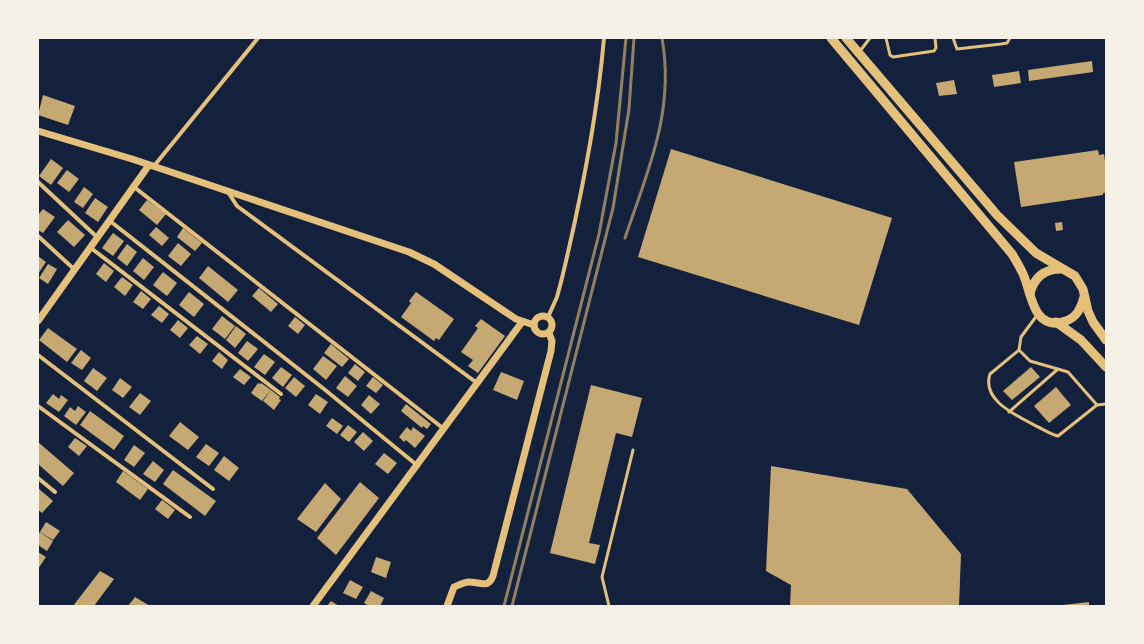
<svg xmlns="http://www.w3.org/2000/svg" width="1144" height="644" viewBox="0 0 1144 644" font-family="'Space Grotesk',sans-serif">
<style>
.building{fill:#c6a872}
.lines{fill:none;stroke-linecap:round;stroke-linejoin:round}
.service{stroke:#e5c07b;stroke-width:3}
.minor{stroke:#e5c07b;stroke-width:4}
.tertiary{stroke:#e5c07b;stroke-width:7}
.primary{stroke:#e5c07b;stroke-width:9}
.rail{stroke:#918062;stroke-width:3}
</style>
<rect width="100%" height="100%" fill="#14213d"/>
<g class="building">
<polygon points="1092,61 1093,72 1029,81 1028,70"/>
<polygon points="1019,71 1021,83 994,87 992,75"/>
<polygon points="954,80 957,94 939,96 936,83"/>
<polygon points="43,95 75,106 68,125 38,115"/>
<polygon points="671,149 892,218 859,325 638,257"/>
<polygon points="1098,150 1099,155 1104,154 1106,166 1106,193 1103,193 1103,195 1021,207 1014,162"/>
<polygon points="51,159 63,168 51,185 39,176"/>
<polygon points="67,170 79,179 69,192 57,183"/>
<polygon points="84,187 93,194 83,208 74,202"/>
<polygon points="95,198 108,207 98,222 85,213"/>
<polygon points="147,200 166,214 157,225 139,210"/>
<polygon points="43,209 55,217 43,233 38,230 38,215"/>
<polygon points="68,220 85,235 74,247 57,232"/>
<polygon points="1062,222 1063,230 1056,231 1055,223"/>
<polygon points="156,227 169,238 162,246 149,235"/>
<polygon points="183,228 202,243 195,251 177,237"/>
<polygon points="113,233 124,241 113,256 102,248"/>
<polygon points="178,243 191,254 181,266 168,256"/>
<polygon points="127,244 137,252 127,266 117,258"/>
<polygon points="38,256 46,262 38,274"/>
<polygon points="143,258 154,267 144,280 133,271"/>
<polygon points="104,263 114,271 106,282 96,274"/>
<polygon points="48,264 57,269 48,284 39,278"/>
<polygon points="208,266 238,290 228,302 199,278"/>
<polygon points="163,272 177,283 167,296 153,285"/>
<polygon points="122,277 133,285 125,296 114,287"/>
<polygon points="259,288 278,304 271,312 252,296"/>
<polygon points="141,291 151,299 143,309 133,302"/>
<polygon points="189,292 204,304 194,317 179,305"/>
<polygon points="416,292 454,319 439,340 436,338 434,341 401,317 411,303 409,301"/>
<polygon points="159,306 169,314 162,323 151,315"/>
<polygon points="222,316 235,326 225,339 212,329"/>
<polygon points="295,317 305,325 298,334 288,326"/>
<polygon points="481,319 505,336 478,373 468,366 473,360 461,352 478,328 475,326"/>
<polygon points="178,320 188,328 180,338 170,330"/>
<polygon points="236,326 246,334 235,348 226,340"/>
<polygon points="48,328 77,349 67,362 39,340"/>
<polygon points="197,336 208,344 200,354 189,345"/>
<polygon points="247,341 258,349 248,361 238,353"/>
<polygon points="331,344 349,359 342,367 324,353"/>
<polygon points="81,350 91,358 82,370 71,363"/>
<polygon points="219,352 228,360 222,369 212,361"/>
<polygon points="264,354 275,362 265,375 254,367"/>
<polygon points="323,356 337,366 326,380 313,369"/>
<polygon points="355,364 365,372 358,381 348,373"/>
<polygon points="281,367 292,375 283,387 272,378"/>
<polygon points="1031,367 1040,377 1012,400 1003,391"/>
<polygon points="93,368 107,378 97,391 84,381"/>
<polygon points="240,369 251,377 244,385 233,377"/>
<polygon points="501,372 524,381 517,400 493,390"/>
<polygon points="345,376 357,386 348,397 336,388"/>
<polygon points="294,377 305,386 296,397 285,388"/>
<polygon points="373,377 383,385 376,393 366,386"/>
<polygon points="120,378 132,387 123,398 112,390"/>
<polygon points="258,383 260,384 261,383 271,390 262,401 251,393"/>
<polygon points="591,385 642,398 632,437 616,433 589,543 600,545 595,564 550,553"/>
<polygon points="1056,387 1071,405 1049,423 1034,406"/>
<polygon points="271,390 280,397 279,399 281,400 274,410 263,401"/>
<polygon points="140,393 151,401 140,415 129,407"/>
<polygon points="53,394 59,399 61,395 68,400 59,412 46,403"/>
<polygon points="316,394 328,402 320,414 308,405"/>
<polygon points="369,395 380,404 371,414 361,405"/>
<polygon points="406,404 431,424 427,429 423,426 422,428 401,411"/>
<polygon points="78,406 86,412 76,425 64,416 70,407 75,411"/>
<polygon points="90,411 124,436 114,450 80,425"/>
<polygon points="332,418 343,426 337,434 326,426"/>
<polygon points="180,422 199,437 188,450 169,436"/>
<polygon points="348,425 357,432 349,442 340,435"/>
<polygon points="407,427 411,431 413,427 425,436 415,448 406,440 404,442 399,437"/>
<polygon points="363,432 373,441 364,451 354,442"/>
<polygon points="75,438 87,446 79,456 68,447"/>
<polygon points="38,442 74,473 63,486 38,464"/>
<polygon points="206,444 219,453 209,466 196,457"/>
<polygon points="134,445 145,453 134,467 124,460"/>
<polygon points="384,453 397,463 388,474 375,464"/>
<polygon points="224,456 239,468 229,481 214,470"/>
<polygon points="153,461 164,470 155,482 143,474"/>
<polygon points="771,466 907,489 961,554 959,606 790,606 791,585 766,571"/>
<polygon points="173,470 216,501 205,516 163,484"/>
<polygon points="123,471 148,489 140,500 116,482"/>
<polygon points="360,482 379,498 336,555 317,538"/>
<polygon points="325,483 341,499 316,532 297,519"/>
<polygon points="38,488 53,501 42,513 38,510"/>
<polygon points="162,500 175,510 168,519 155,509"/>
<polygon points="46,522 60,531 53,540 40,532"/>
<polygon points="40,532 53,541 47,551 38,545 38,535"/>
<polygon points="38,552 46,557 38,569"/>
<polygon points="376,557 391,562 386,578 371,572"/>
<polygon points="100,571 114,579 94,606 73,606"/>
<polygon points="350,580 363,587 356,599 343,593"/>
<polygon points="371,591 384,598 380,606 369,606 364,603"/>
<polygon points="135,597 150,606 128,606"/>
<polygon points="331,601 339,606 327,606"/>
<polygon points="1089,602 1089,606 1063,606 1063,605"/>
</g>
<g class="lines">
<g class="service">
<polyline points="886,38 890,55 893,57 934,51 936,48 935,38"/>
<polyline points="953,38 957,49 1001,44 1007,43 1010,38"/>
<polyline points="860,51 870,38"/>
<path d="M1038 314 1021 337 1019 350 990 374C981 401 1018 416 1036 426 1043 429 1050 434 1058 436L1097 405 1106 404"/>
<polyline points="1019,350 1030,361 1068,372 1097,405"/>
<polyline points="1009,412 1058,369"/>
<polyline points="609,606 602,577 633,450"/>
</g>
<g class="minor">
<polyline points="154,166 258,38"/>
<polyline points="38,182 98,238"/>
<polyline points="134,187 444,429"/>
<polyline points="228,192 237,206 477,383"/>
<polyline points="110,221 324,389 418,466"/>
<polyline points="38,236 75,270"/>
<polyline points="91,248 281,394"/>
<path d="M548 317 557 297 562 278C581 199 597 119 604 38"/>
<polyline points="38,355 213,489"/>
<polyline points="38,406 190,517"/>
<polyline points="38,478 55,492"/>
</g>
<g class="tertiary">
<polyline points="38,131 132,159 409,252 434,264 516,319 534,325"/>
<circle cx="543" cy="325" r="9"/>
<polyline points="38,321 149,165"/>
<polyline points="313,606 522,322"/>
<path d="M447 606 454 587C459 585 464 582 469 582 480 582 488 589 493 576L551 351 552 341 549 333"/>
</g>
<g class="primary">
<path d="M831 38 1012 254C1017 262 1022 270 1025 279 1032 298 1035 332 1066 321 1077 317 1081 308 1084 297"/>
<polyline points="846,38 997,215 1036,253 1075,276 1083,289 1088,311 1093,322 1106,340"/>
<path d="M1030 294C1034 277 1045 269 1061 269"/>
<polyline points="1056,322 1081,340 1106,367"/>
</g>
<g class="rail">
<path d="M625 238C648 170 675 111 662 38"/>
<polyline points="504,606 599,234 616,143 626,38"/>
<polyline points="512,606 613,208 629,109 634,38"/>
</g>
</g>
<rect width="1144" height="644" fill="none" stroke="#f6f1e7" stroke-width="78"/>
</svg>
